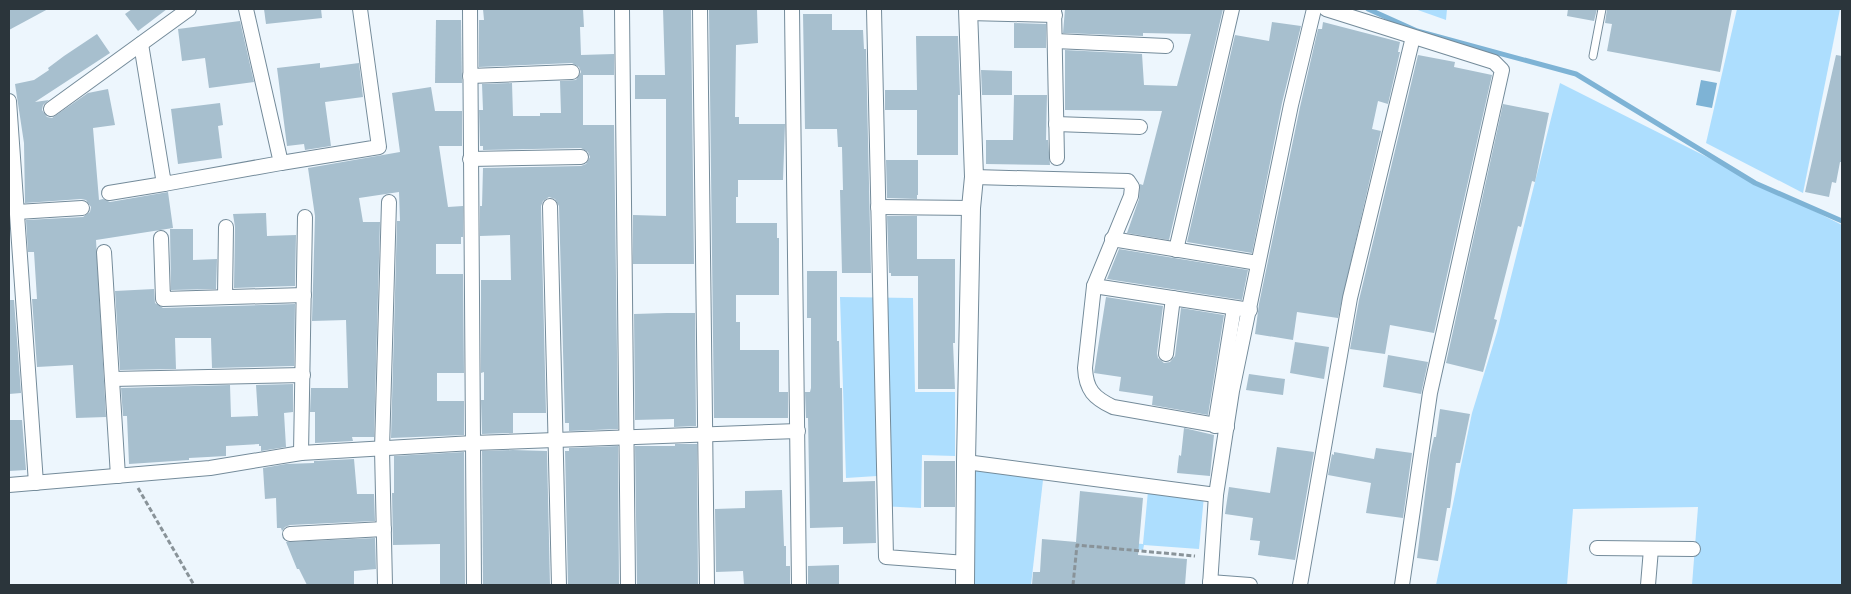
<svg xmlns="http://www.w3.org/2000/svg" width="1851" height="594" viewBox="0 0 1851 594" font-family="'PT Sans',sans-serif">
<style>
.green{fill:#addefe}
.water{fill:#7eb3d5}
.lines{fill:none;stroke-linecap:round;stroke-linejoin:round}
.stream{stroke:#7eb3d5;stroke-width:5}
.building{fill:#a7bfce}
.service-casing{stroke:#748b9a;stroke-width:9}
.minor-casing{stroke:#748b9a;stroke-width:16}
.tertiary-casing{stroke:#748b9a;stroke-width:20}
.path{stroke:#899399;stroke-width:3;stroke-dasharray:5 2.5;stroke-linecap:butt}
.service{stroke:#fff;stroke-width:7}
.minor{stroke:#fff;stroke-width:14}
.tertiary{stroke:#fff;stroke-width:18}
</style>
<rect width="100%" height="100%" fill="#edf6fd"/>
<g class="green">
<polygon points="1415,9 1447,9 1446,20"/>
<polygon points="1737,9 1840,9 1803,193 1706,143"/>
<polygon points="1560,83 1842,225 1842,585 1692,585 1698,507 1573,509 1567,585 1436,585 1472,413 1497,332"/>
<polygon points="840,297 913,298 915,392 955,392 955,456 922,455 921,508 879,506 877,476 846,478"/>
<polygon points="973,469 1043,480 1031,585 974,585"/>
<polygon points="1148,491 1204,496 1199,549 1144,545 1143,550 1077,544 1077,539 1143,544"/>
</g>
<polygon class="water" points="1701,80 1717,83 1712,108 1696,105"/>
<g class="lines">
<polyline class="stream" points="1368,9 1417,31 1576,74 1755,183 1842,221"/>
</g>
<g class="building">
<polygon points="9,9 48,9 9,30"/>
<polygon points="132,9 167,9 138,31 125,14"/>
<polygon points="264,9 321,9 322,18 266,24"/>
<polygon points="483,9 583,9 584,27 580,27 581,55 614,54 614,75 583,75 583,125 614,125 618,429 569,431 569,423 565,423 559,206 555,199 549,197 543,201 541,206 546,413 513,413 513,433 482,434 481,400 484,400 484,372 481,373 481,280 511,280 510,235 480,236 480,206 482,206 483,168 581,166 586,164 590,157 588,152 581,148 483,150 483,146 480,146 479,110 483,110 482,84 512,83 513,116 540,116 540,113 561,113 560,81 576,80 581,72 579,67 572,63 479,67 479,20 484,20"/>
<polygon points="663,9 691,9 694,264 633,264 633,215 666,216 666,99 635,99 635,75 665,75"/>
<polygon points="709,9 757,9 758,43 736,45 735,117 739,117 739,124 785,124 783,180 738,180 738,197 736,197 736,223 777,223 777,238 779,238 779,295 736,295 736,322 740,322 740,350 779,350 779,392 788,392 788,418 714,418"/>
<polygon points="1065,9 1223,9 1169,240 1127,233 1139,199 1140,184 1143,185 1162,111 1065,110 1065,50 1142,54 1144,85 1177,86 1191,34 1143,33 1143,36 1063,33"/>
<polygon points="1568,9 1597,9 1594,21 1567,16"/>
<polygon points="1607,9 1732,9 1720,72 1607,51 1612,24 1605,23"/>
<polygon points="803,14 832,14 832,30 863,30 864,49 866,49 871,273 842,273 840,190 843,190 842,147 838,147 837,129 805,129"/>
<polygon points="436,20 461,20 462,83 435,83"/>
<polygon points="240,21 254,82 209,88 205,58 182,61 178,29"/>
<polygon points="1272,22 1301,26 1282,103 1252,253 1187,242 1235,35 1269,41"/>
<polygon points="1323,22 1400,42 1398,52 1400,52 1388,104 1378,101 1372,129 1381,131 1338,318 1297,312 1293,340 1255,334 1259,304 1300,107 1318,29 1322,29"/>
<polygon points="1014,23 1046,24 1046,48 1014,48"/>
<polygon points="97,34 110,53 35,102 49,100 43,105 42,110 47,117 52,118 88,93 108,89 115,125 93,128 99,200 103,199 110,202 168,192 173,228 96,240 106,417 76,418 73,365 37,367 32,299 37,299 34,252 28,252 26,220 83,217 90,212 91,207 86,200 81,199 25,203 24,143 15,84 34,80 49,70 48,68 64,56"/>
<polygon points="916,36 958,36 960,95 958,95 958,155 917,155 917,110 885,110 885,90 917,90"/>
<polygon points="1418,55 1455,62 1454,67 1492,75 1434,333 1390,325 1385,354 1350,349 1359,300"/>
<polygon points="1836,55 1842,56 1842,162 1840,162 1836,183 1832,182 1829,197 1805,192"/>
<polygon points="320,63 320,68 359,63 363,97 325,102 331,146 305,150 304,144 287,146 277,68"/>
<polygon points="981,70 1012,71 1012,95 982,95"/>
<polygon points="431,87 435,111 462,111 462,146 439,146 448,207 463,206 463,237 461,237 461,244 436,244 436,274 463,274 464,373 437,373 437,401 464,401 464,435 391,438 397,221 400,221 399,192 359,198 363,222 380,222 374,437 352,437 353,441 315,443 315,412 310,412 311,388 348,388 346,320 312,321 315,216 308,168 400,152 392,93"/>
<polygon points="1014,95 1047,95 1046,140 1048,140 1050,165 986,164 986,140 1013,140"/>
<polygon points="220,103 223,125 218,126 222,158 178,164 171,109"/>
<polygon points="1503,104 1549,113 1535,182 1532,181 1521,227 1518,226 1494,319 1497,320 1483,372 1446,363"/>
<polygon points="886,160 918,160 918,195 917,195 917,199 887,198"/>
<polygon points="266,213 267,236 296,235 295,286 234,288 235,227 233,214"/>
<polygon points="887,216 917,216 917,259 955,259 955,343 953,343 955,389 918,389 918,276 891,276 891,273 889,273"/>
<polygon points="170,229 193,229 193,260 217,259 216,289 171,290"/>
<polygon points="1119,249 1248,270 1242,300 1107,279"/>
<polygon points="807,271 837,271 837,341 839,341 840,388 842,388 843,482 875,481 876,543 843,544 843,527 810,528 808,418 806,418 805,392 810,392 811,388 811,318 807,318"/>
<polygon points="154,289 155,303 163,308 295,304 294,366 212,368 211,338 175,338 176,369 120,370 115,291"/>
<polygon points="1106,297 1163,306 1157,353 1158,358 1164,363 1170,362 1175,356 1181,308 1224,315 1208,415 1152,405 1153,396 1119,391 1121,377 1094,373"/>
<polygon points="9,300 14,300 21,393 9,394"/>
<polygon points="667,313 695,313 696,426 674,427 674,419 635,420 634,314"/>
<polygon points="1295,342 1329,347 1324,379 1290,373"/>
<polygon points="1388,355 1428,362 1421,394 1383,387"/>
<polygon points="1249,374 1285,379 1283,395 1246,390"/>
<polygon points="293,384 293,412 284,413 286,447 261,451 261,446 259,446 259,444 226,446 226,456 189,458 189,460 129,464 127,416 123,416 121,388 230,385 231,417 258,416 256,385"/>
<polygon points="1440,409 1470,414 1460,463 1456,463 1450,508 1447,508 1438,561 1417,558 1430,455 1434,437 1436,437"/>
<polygon points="9,420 22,420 26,470 9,471"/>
<polygon points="1184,428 1214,435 1210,476 1177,473 1179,455 1181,456"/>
<polygon points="675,444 697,444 698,585 637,585 635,446 675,446"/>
<polygon points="618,446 619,585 568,585 565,451 569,451 569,448"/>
<polygon points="1277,447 1314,452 1295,560 1258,555 1260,541 1250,540 1253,518 1225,514 1229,487 1270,493"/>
<polygon points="1376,448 1412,453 1403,518 1366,513 1371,483 1328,475 1332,454 1334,455 1334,452 1374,459"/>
<polygon points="513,450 547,451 550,585 483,585 482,451"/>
<polygon points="464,452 465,585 440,585 440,544 393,545 392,493 394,493 394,456"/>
<polygon points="354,459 357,494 374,494 375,521 290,525 285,527 282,531 281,528 277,528 276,498 265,499 263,468 286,464 314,463 314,461"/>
<rect x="924" y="461" width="31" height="46"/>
<polygon points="782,490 784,546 786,546 786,566 790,566 790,585 744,585 743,571 716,572 715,509 745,508 745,491"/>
<polygon points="1080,491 1143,498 1138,555 1187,559 1185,585 1032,585 1033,572 1040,572 1042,539 1076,542"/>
<polygon points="375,538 376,569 354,571 354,585 307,585 299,569 297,569 286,542"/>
<polygon points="839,565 839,585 808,585 808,566"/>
</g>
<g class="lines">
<defs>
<polyline id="service" points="1593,56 1602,9"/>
<g id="minor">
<polyline points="470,9 474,585"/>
<polyline points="622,9 628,585"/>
<polyline points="700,9 707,585"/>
<polyline points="792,9 799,585"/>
<polyline points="874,9 886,557 966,563"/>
<polyline points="1054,9 1057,158"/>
<polyline points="1326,9 1494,62 1502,70 1430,393 1402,585"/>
<polyline points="968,13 1055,15"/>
<polyline points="1055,41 1166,46"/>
<polyline points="141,44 164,184 281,163 246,9"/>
<polyline points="470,76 572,72"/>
<polyline points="9,101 36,483"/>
<polyline points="51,109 189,9"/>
<polyline points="1056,124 1140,127"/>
<polyline points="470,159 581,157"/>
<polyline points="281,163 379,147 360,9"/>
<path d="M974 177 1128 181 1132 187 1131 196 1094 286 1085 368C1086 390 1094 398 1113 407L1227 427"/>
<polyline points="109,193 164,184"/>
<polyline points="550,206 559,585"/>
<polyline points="878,207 971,208"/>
<polyline points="17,212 82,208"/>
<polyline points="161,238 163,299 304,295"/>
<polyline points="1112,239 1258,263"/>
<polyline points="1176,250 1232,9"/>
<polyline points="104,252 118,476"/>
<polyline points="1094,286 1250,310"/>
<polyline points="225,297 226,227"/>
<polyline points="1166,354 1173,298"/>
<polyline points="112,379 303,375"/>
<polyline points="1215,426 1234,308"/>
<polyline points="301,453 305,217"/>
<polyline points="966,462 1216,495"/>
<polyline points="9,485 210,468 301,453 473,443 798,431"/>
<polyline points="290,534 384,529"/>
<polyline points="1597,548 1693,549"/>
<polyline points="1210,582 1250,585"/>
<polyline points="385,585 382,449 389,202"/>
<polyline points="1210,585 1216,495 1232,391 1291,105 1314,9"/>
<polyline points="1300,585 1350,298 1413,37"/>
<polyline points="1648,585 1651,549"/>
</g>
<polyline id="tertiary" points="965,585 966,462 971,208 974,177 968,9"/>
</defs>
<use href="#service" class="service-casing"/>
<use href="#minor" class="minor-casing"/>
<use href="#tertiary" class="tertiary-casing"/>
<g class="path">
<polyline points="138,488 194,585"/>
<polyline points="1073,585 1077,545 1195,556"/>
</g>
<use href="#service" class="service"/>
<use href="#minor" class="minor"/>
<use href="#tertiary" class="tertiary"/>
</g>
<rect width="1851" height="594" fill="none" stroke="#2b353b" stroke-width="20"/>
</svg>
